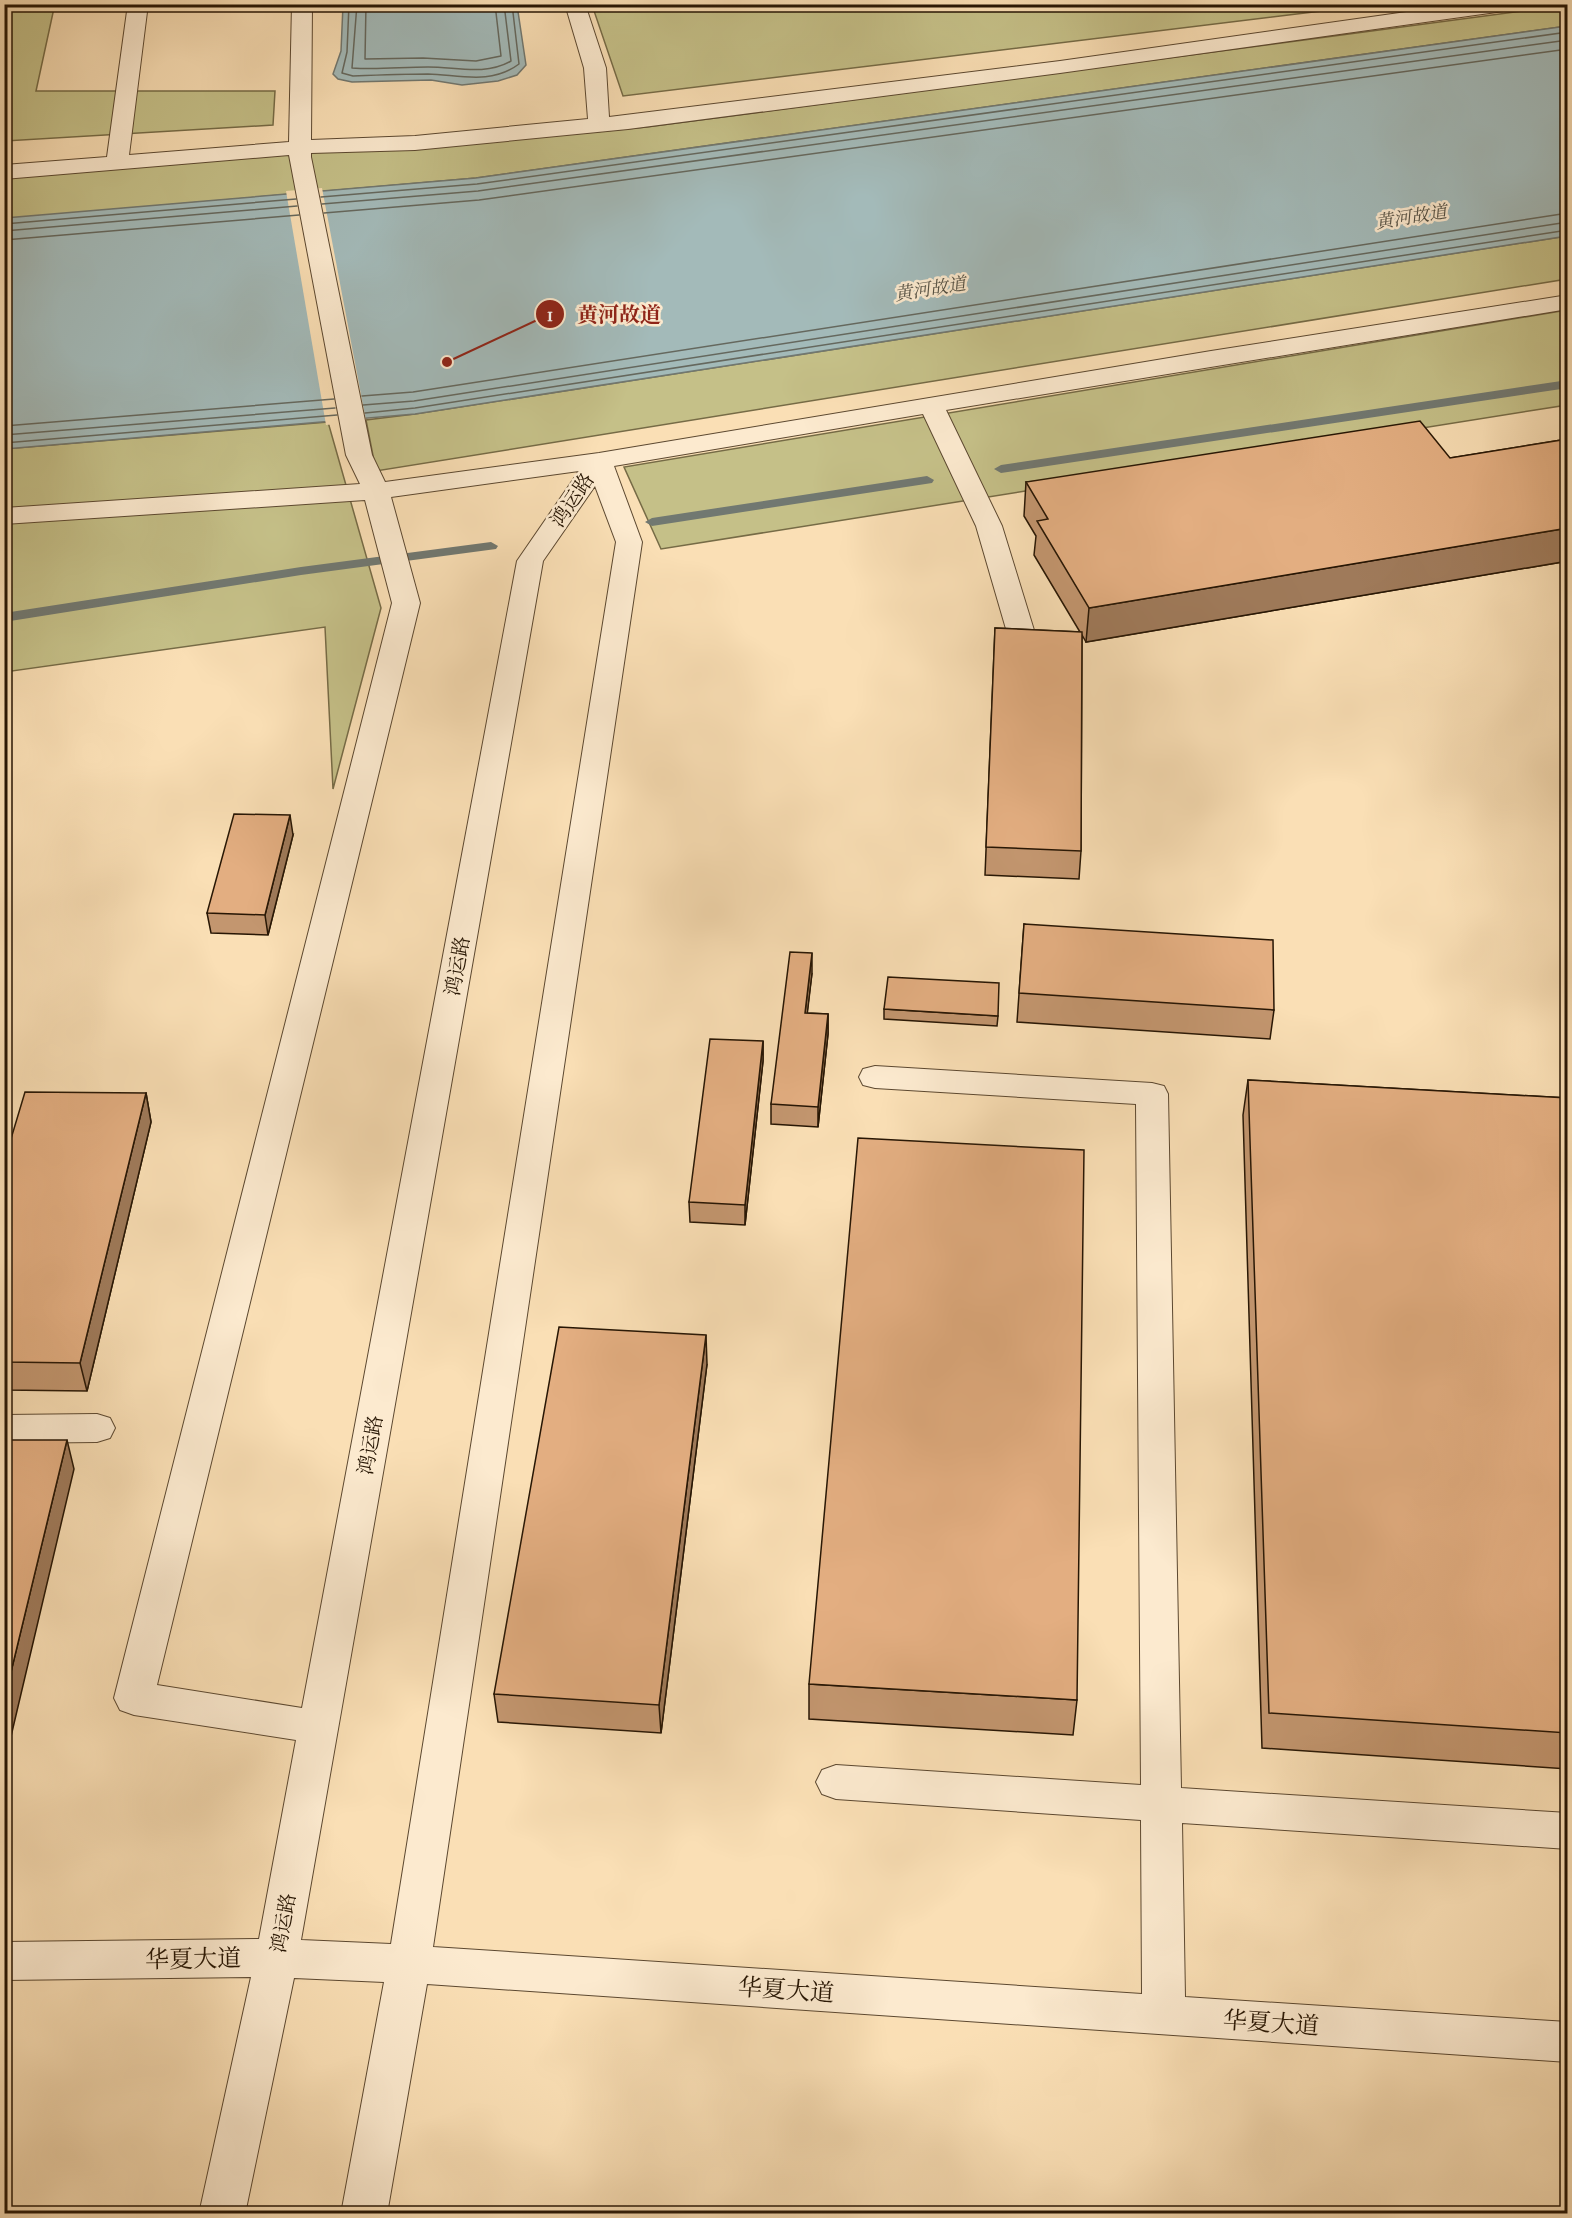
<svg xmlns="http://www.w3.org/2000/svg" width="1572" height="2218" viewBox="0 0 1572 2218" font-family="'IM FELL French Canon','Noto Serif SC',serif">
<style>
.green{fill:#c5c088;stroke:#766b46;stroke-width:1.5}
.water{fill:#a3bab9;stroke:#717871;stroke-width:1.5}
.pier{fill:#fadfb5}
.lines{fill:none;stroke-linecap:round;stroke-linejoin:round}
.shore{stroke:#65685e;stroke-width:1.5}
.stream{fill:#717871;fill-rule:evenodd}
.minor-casing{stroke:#5c4830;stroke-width:2}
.minor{fill:#fceacf;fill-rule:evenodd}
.wall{fill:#c3966f;stroke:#271604;stroke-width:1.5}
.shaded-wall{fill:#9f7a5a;stroke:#271604;stroke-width:1.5}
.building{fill:#e3ae81;stroke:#271604;stroke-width:1.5}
.labels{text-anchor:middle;stroke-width:5;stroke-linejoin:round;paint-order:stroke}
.far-water-label{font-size:18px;font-style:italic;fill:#524f43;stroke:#fceacf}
.street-label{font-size:20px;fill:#271604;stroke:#fceacf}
.near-street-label{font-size:24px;fill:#271604;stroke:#fceacf}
.leader{fill:none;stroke:#8f2418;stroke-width:2}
.callout-dot{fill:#8f2418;stroke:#fceacf;stroke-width:2}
.mark-label{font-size:18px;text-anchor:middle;font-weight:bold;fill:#fff}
.callout-label{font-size:21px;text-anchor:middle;font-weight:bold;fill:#8f2418;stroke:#fceacf;stroke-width:5;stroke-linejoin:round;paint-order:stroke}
</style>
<rect width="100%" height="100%" fill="#fadfb5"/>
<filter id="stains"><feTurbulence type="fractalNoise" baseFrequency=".00333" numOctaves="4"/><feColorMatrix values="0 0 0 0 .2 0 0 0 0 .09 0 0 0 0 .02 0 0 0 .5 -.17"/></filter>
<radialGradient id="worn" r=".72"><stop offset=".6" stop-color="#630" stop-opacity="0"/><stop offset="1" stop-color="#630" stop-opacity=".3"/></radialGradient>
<g class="green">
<polygon points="5,5 120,5 54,8 36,91 275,91 273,125 5,141"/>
<polygon points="592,5 592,4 1371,5 623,96"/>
<polygon points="1567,5 1567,26 476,178 5,219 5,178 332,151 403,150 647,127"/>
<polygon points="1567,236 1567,279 376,471 366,420 415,414"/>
<polygon points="1567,310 1567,405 661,549 624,467"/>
<polygon points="328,422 381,608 333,789 325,627 5,672 4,449"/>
</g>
<g class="water">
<polygon points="343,5 517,5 526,65 517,75 498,81 462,85 431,80 352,82 338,79 333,74 341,51"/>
<polygon points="1567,26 1567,236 415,414 5,449 5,218 476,178"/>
</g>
<polygon class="pier" points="322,188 366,421 326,425 286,191"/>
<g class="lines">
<g class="shore">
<path d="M349 4 347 52 342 73 353 76C378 75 403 74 428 74 460 75 491 85 519 64L512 4"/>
<path d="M357 4 352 68C377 70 402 67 428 67 457 67 484 76 511 61L504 4"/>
<polyline points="366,4 365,59 423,58 476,61 501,56 495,4"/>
<polyline points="321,197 477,184 1568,32"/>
<polyline points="322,204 478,191 1568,40"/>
<polyline points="324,213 479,200 1568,49"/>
<polyline points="4,224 296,199"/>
<polyline points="4,231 297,206"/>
<polyline points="4,240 299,215"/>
<polyline points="362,396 413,392 1568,213"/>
<polyline points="363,405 414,401 1568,222"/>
<polyline points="365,413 415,408 1568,230"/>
<polyline points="4,426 334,399"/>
<polyline points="4,435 335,408"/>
<polyline points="4,443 337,415"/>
</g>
<g class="stream">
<polygon points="1568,380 1568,388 1001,473 994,469 1001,465"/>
<polygon points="927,476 934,480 932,483 652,526 645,522 652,518"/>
<polygon points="491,542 498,546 496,549 301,575 4,622 4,613 301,567"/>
</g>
<defs>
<g id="minor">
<path d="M128 4H148L129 155 289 142 292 4H312L311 140 415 136 588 119 584 68 565 4H585L606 68 609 117 1060 61 1463 4H1521L1518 8 1511 10 1060 73 628 129 415 150 311 153V157L372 455 385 482 599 453 1211 351 1568 295V309L946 410 1002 526 1041 653 1037 659 1027 661 1017 659 1013 653 976 526 923 414 614 466 642 542 433 1947 1142 1994 1141 1820 836 1799 822 1794 816 1782 822 1770 836 1765 1141 1785 1136 1104 875 1088 863 1085 859 1077 863 1069 875 1066 1152 1083 1164 1086 1168 1094 1181 1788 1568 1813V1849L1182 1823 1185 1997 1568 2022V2062L427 1984 387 2214H341L384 1982 294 1978 245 2214H199L251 1977 4 1980V1942L259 1939 296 1740 134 1715 120 1710 114 1698 392 603 365 500 4 524V508L360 484 346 455 289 155 4 179V165L107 157ZM579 471 517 561 302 1708 157 1685 420 603 391 497ZM595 486 616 542 391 1944 301 1940 543 561Z"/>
<polygon points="97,1414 110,1418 115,1428 110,1438 97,1442 4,1443 4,1415"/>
</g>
</defs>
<use href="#minor" class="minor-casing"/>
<use href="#minor" class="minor"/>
</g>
<g class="wall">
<polygon points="1568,439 1568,561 1086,642 1082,635 1081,851 1079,879 985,875 995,628 1080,632 1034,555 1036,536 1024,516 1026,482 1450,458"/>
<polygon points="293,835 268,935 211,933 207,913"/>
<polygon points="1024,924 1274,1010 1270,1039 1017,1022"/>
<polygon points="812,973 807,1013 828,1014 828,1034 818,1127 771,1124 771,1104"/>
<polygon points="884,1009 998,1016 997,1026 884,1019"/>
<polygon points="763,1041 763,1061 745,1225 690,1222 689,1202"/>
<polygon points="1248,1080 1568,1098 1568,1769 1262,1748 1243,1115"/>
<polygon points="146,1093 151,1122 87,1391 4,1390 4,1162"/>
<polygon points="707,1364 661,1733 498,1722 494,1694"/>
<polygon points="809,1684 1077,1700 1073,1735 809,1719"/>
</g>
<g class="shaded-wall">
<polygon points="1568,528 1568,561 1086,642 1089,608"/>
<polygon points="290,815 293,835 268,935 265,915"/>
<polygon points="812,953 812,973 805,1033 805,1013"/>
<polygon points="828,1014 828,1034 818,1127 818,1107"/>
<polygon points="763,1041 763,1061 745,1225 745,1205"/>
<polygon points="146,1093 151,1122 87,1391 80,1363"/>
<polygon points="706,1335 707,1364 661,1733 659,1705"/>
<polygon points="67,1440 74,1469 4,1766 4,1701"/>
</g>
<g class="building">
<polygon points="1420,421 1450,458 1568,439 1568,528 1089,608 1037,521 1048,519 1026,482"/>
<polygon points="995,628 1082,632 1081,851 986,847"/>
<polygon points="234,814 290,815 265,915 207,913"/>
<polygon points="1024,924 1273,940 1274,1010 1019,993"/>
<polygon points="790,952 812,953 805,1013 828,1014 818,1107 771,1104"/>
<polygon points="888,977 999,983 998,1016 884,1009"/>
<polygon points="710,1039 763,1041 745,1205 689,1202"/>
<polygon points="1248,1080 1568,1098 1568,1733 1269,1713"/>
<polygon points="25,1092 146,1093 80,1363 4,1362 4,1162"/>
<polygon points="858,1138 1084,1150 1077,1700 809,1684"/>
<polygon points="559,1327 706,1335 659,1705 494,1694"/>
<polygon points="4,1440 67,1440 4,1701"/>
</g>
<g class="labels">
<g class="far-water-label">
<text transform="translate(1411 217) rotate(-9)" y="6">黄河故道</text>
<text transform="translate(930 289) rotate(-9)" y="6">黄河故道</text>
</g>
<g class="street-label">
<text transform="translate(572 500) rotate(-56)" y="7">鸿运路</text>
<text transform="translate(457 966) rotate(-80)" y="7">鸿运路</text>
<text transform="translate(370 1445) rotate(-80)" y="7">鸿运路</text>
<text transform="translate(283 1923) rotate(-80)" y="7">鸿运路</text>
</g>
<g class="near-street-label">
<text transform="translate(193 1959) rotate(-1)" y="8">华夏大道</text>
<text transform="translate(786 1990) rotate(4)" y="8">华夏大道</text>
<text transform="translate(1271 2023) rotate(4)" y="8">华夏大道</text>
</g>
</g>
<path class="leader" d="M447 362L550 314"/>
<g class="callout-dot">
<circle cx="447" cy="362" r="6"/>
<circle cx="550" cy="314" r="15"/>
</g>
<g class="mark-label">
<text x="550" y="321">1</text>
</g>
<g class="callout-label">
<text x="619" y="322">黄河故道</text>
</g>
<rect width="1572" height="2218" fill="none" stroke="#fadfb5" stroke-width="24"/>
<rect x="6" y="6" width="1560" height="2206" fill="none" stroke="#271604" stroke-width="3"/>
<rect x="12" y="12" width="1548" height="2194" fill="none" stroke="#271604" stroke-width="1.5"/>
<rect width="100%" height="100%" filter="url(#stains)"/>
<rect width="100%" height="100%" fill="url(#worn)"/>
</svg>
